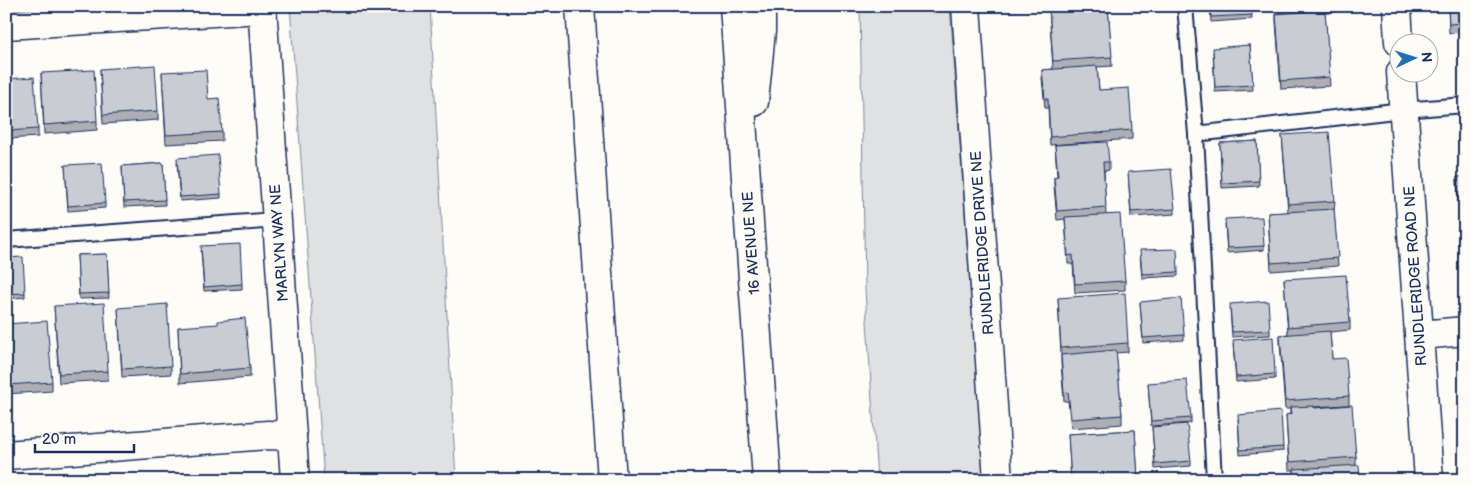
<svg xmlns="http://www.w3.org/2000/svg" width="1471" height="486" viewBox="0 0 1471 486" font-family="'Balsamiq Sans',sans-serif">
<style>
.green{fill:#e0e1e3;stroke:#7e88a0}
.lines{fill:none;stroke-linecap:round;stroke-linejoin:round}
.lane-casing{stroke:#1b2f5e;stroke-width:18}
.street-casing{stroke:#1b2f5e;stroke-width:31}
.highway-casing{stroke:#1b2f5e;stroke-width:31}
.lane{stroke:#fdfcf7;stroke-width:14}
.street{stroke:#fdfcf7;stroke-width:28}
.highway{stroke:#fdfcf7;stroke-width:28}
.wall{fill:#adafb5;stroke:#1b2f5e;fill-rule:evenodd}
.building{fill:#c9ccd3;stroke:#1b2f5e}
.labels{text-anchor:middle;stroke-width:4.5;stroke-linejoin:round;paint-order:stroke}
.street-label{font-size:15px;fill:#1b2f5e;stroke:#fdfcf7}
</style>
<rect width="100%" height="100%" fill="#fdfcf7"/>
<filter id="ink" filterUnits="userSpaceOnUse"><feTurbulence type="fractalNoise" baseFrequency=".02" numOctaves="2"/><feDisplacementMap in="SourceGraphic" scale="10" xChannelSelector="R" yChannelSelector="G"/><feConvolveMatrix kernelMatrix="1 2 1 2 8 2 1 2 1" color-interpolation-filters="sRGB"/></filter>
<g filter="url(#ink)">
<g class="green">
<polygon points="290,6 430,6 456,480 324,480"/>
<polygon points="860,6 950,6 984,480 877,480 865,289"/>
</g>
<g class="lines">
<defs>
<g id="lane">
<polyline points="1185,6 1196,134 1214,480"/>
<polyline points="1196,134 1403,110 1465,105"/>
<polyline points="6,240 277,220"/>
</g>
<g id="street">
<polyline points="262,6 295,480"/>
<polyline points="966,6 998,480"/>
<polyline points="1397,6 1399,42"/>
<polyline points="6,25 263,9"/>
<polyline points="1401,72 1429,480"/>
<polyline points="1420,335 1465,331"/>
<polyline points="6,455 268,435 292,436"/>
</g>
<g id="highway">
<polyline points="580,6 612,480"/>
<polyline points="734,6 767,480"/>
<polyline points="754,102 761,31 761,6"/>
</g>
</defs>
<use href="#lane" class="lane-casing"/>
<use href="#street" class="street-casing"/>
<use href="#highway" class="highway-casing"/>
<use href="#lane" class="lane"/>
<use href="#street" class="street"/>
<use href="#highway" class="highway"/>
</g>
<g class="wall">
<polygon points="1046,6 1108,6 1112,66 1097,67 1099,90 1132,130 1132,139 1050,145 1048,108 1045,108 1042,78 1042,70 1053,69 1049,8 1046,8"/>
<polygon points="1210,6 1251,6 1252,19 1211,22"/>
<polygon points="1279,6 1330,6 1330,13 1325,13 1330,86 1281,89 1276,22 1276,14 1280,13"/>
<polygon points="1448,6 1465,6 1465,32 1449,33"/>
<polygon points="1250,45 1253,90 1215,92 1213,52"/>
<polygon points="100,69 158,111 158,120 103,124"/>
<polygon points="162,72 208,99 222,132 222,141 166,144"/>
<polygon points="41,73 97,121 97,130 44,134"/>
<polygon points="6,79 38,129 38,137 6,139"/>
<polygon points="1282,135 1335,201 1334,210 1338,266 1271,271 1268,213 1288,212"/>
<polygon points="1257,141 1259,186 1222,188 1220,143"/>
<polygon points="1055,145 1109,162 1109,170 1104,171 1106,215 1125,281 1125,290 1075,293 1073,264 1068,264 1065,219 1057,220 1054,185 1054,177 1057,176"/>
<polygon points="163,163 165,205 124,207 122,166"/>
<polygon points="177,163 221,194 221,198 180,201"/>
<polygon points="65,165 105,203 105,208 68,211"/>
<polygon points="1128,172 1175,209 1175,214 1131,217"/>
<polygon points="1457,177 1465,177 1465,237 1460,237"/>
<polygon points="1225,224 1264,246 1264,250 1227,253"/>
<polygon points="201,251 242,284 242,289 204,291"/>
<polygon points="107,254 109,298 79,299 77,255"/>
<polygon points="1140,255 1178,272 1178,276 1142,278"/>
<polygon points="6,258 25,293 25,297 6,299"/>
<path d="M1284 279 1350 322V330L1330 332 1332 359 1349 396V405L1356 457V465L1360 480H1294V470H1289L1286 415 1290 414V409H1285L1280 343V335L1288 334ZM1346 405 1314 408V407Z"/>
<polygon points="1058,298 1128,343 1128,352 1116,353 1122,415 1122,424 1071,428 1068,401 1064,401 1061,363 1061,355"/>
<polygon points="1140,302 1184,335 1184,340 1143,343"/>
<polygon points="54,306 108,371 108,380 59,383"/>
<polygon points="118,308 171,366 171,374 122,377"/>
<polygon points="1230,309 1270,330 1270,335 1232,337"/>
<polygon points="6,324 52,382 52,391 6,394"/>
<polygon points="178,327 250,368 250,377 180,383"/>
<polygon points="1233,344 1275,374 1275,379 1236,382"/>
<polygon points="1148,383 1191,418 1191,423 1151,426"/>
<polygon points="1238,419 1283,447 1283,451 1240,455"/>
<polygon points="1152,427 1191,461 1191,466 1155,469"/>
<polygon points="1135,430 1138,480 1071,480 1068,434"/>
</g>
<g class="building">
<polygon points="1060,6 1108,6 1112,57 1053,61 1049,7"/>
<polygon points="1210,6 1251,6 1252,15 1211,17"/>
<polygon points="1280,6 1305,6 1280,8"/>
<polygon points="1448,6 1465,6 1465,23 1449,24"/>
<polygon points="1325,10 1330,77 1281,81 1276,14"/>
<polygon points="1250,45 1253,85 1215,87 1213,48"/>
<polygon points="155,65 158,111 103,115 100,69"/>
<polygon points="1097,66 1099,90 1129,88 1132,130 1050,137 1048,99 1045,99 1042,70"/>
<polygon points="94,70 97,121 44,125 41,73"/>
<polygon points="206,70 208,99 219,98 222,132 166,135 162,72"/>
<polygon points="34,77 38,129 6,131 6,79"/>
<polygon points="1329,132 1335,201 1288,204 1282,135"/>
<polygon points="1257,141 1259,181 1222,183 1220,143"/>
<polygon points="1107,142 1109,162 1103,162 1106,207 1057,211 1054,177 1058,176 1055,145"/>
<polygon points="218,155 221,194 180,197 177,158"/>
<polygon points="102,163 105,203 68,206 65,165"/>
<polygon points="163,163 165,200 124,202 122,166"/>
<polygon points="1171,169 1175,209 1131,212 1128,172"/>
<polygon points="1457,177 1465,177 1465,228 1460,228"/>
<polygon points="1334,209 1338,258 1271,263 1268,213"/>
<polygon points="1120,214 1125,281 1075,284 1073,255 1068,256 1065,217"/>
<polygon points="1262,217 1264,246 1227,248 1225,219"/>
<polygon points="240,244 242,284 204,287 201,246"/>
<polygon points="1177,249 1178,272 1142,274 1140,250"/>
<polygon points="107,254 109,293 79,294 77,255"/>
<polygon points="23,257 25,293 6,294 6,258"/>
<polygon points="1346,275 1350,322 1288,327 1284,279"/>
<polygon points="1125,293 1128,343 1061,348 1058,298"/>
<polygon points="1181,298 1184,335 1143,338 1140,302"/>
<polygon points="1268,301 1270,330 1232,332 1230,304"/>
<polygon points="104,303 108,371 59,374 54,306"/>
<polygon points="167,304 171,366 122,369 118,308"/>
<polygon points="245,318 250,368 180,374 178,327 218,324 218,321"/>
<polygon points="47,321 52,382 6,385 6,324"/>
<polygon points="1330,331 1332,359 1346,358 1349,396 1285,401 1280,335"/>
<polygon points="1273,337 1275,374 1236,377 1233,340"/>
<polygon points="1116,350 1122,415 1071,419 1068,392 1064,393 1061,355"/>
<polygon points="1187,380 1191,418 1151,421 1148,383"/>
<polygon points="1352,405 1356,457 1289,462 1286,415 1291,414 1290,407 1314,406 1314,408"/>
<polygon points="1281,411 1283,447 1240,450 1238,415"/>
<polygon points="1187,424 1191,461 1155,464 1152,427"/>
<polygon points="1135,430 1138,479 1121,480 1071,480 1068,434"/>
<polygon points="1359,465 1360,480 1295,480 1294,469"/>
<polygon points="1282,475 1282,480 1241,480 1241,478"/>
</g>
</g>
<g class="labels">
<g class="street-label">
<text transform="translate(279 243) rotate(-94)" y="5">MARLYN WAY NE</text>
<text transform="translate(751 243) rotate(-94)" y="5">16 AVENUE NE</text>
<text transform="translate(982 243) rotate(-94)" y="5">RUNDLERIDGE DRIVE NE</text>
<text transform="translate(1415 276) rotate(-94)" y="5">RUNDLERIDGE ROAD NE</text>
</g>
</g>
<rect width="1471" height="486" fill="none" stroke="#fdfcf7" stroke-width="25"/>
<rect x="12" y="12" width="1446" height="461" fill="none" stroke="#1b2f5e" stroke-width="2" filter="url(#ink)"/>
<g transform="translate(1414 58) rotate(86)"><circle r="24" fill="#fdfcf7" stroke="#a3aaba"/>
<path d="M0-4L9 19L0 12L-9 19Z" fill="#1f6fb2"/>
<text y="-8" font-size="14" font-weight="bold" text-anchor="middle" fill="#1b2f5e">N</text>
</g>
<path d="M35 444v8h99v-8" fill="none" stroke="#1b2f5e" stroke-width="2.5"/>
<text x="42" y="444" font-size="15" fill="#1b2f5e" stroke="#fdfcf7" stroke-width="4" paint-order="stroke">20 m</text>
</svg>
